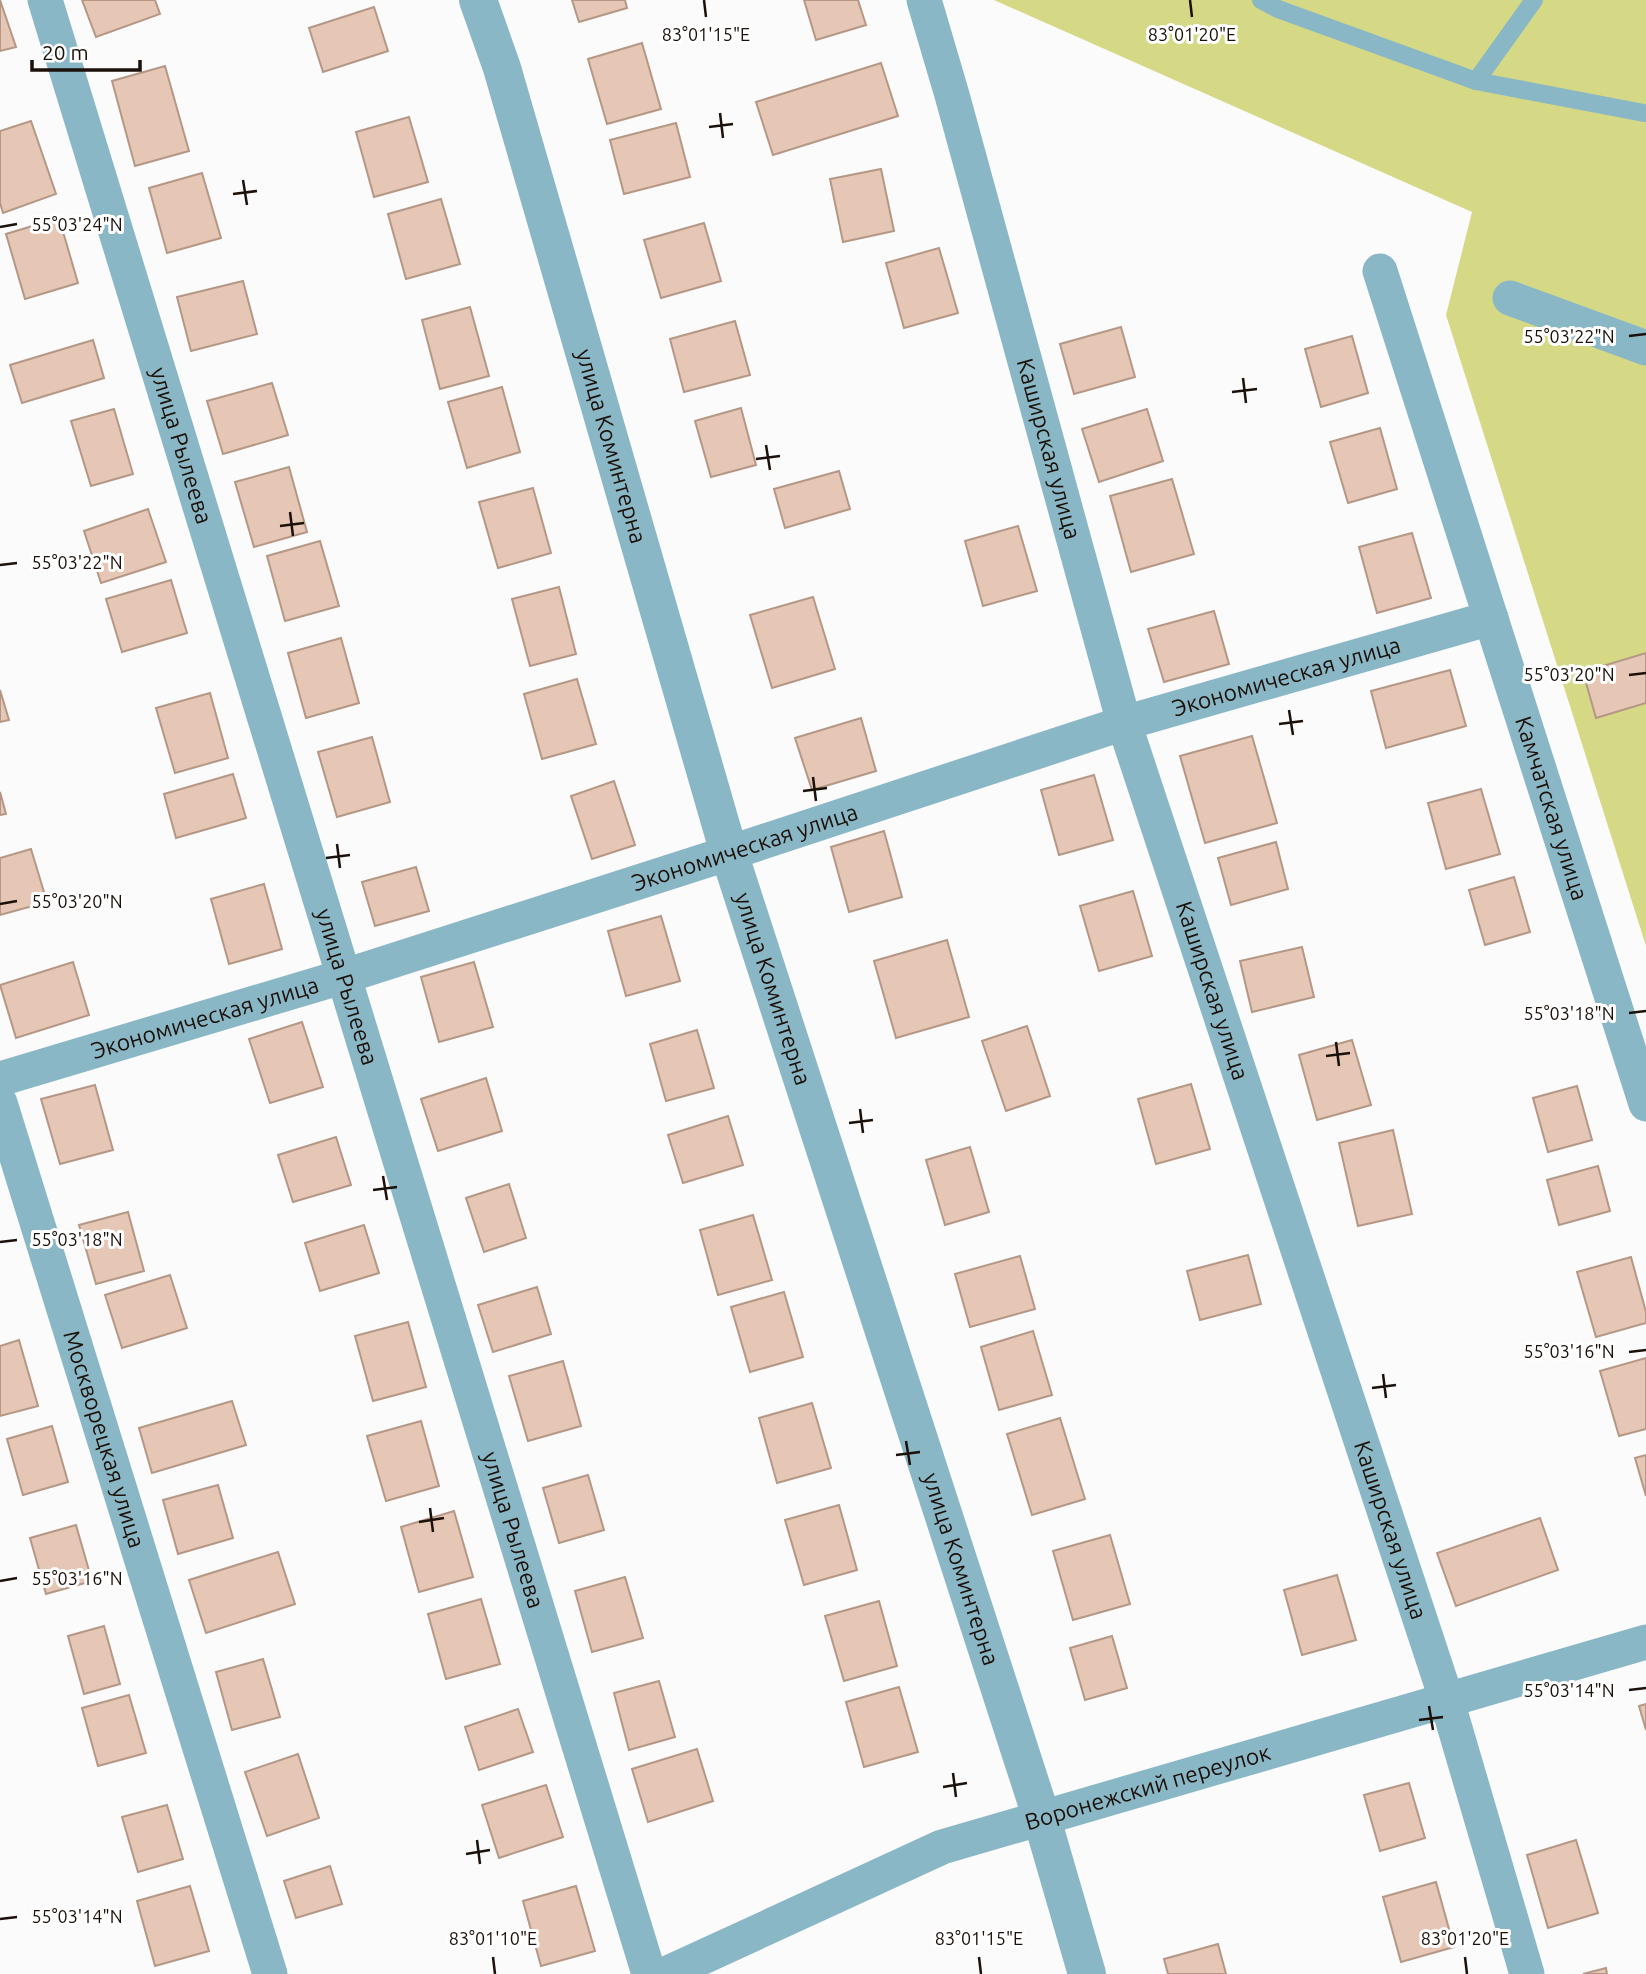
<svg xmlns="http://www.w3.org/2000/svg" width="1646" height="1974" viewBox="0 0 1646 1974" font-family="Ubuntu,sans-serif">
<style>
.green{fill:#d5d985}
.building{fill:#e6c7b5;stroke:#b59786;stroke-width:2}
.lines{fill:none;stroke-linecap:round;stroke-linejoin:round}
.service{stroke:#8ab7c6;stroke-width:18}
.minor{stroke:#8ab7c6;stroke-width:35}
.tertiary{stroke:#8ab7c6;stroke-width:38}
.ticks{fill:none;stroke:#1b110a;stroke-width:2.5}
.labels{text-anchor:middle;stroke-width:6;stroke-linejoin:round;paint-order:stroke}
.street-label{font-size:23px;fill:#1b110a;stroke:#fff}
.ticks-label{font-size:18px;text-anchor:middle;fill:#1b110a;stroke:#fff;stroke-width:6;stroke-linejoin:round;paint-order:stroke}
</style>
<rect width="100%" height="100%" fill="#fbfbfb"/>
<polygon class="green" points="994,0 1646,0 1646,946 1446,315 1472,212"/>
<g class="building">
<polygon points="0,0 16,47 0,51"/>
<polygon points="82,0 155,0 160,14 96,37"/>
<polygon points="572,0 625,0 627,8 579,22"/>
<polygon points="804,0 858,0 866,25 816,40"/>
<polygon points="374,7 388,51 323,72 309,28"/>
<polygon points="642,43 661,109 607,124 588,59"/>
<polygon points="881,63 898,116 773,155 756,102"/>
<polygon points="165,66 189,151 135,166 112,81"/>
<polygon points="409,117 428,182 374,197 356,132"/>
<polygon points="31,121 56,194 3,213 0,203 0,131"/>
<polygon points="676,123 690,177 624,194 610,140"/>
<polygon points="881,169 894,231 843,242 830,179"/>
<polygon points="202,173 221,238 167,253 149,188"/>
<polygon points="441,199 460,264 406,279 388,214"/>
<polygon points="59,218 78,283 25,299 6,234"/>
<polygon points="704,223 721,281 661,298 644,240"/>
<polygon points="939,248 958,313 904,328 886,263"/>
<polygon points="243,281 257,334 191,351 177,297"/>
<polygon points="470,307 489,376 440,389 422,320"/>
<polygon points="735,321 750,375 684,392 670,339"/>
<polygon points="1121,327 1135,377 1074,394 1060,344"/>
<polygon points="1352,336 1368,393 1321,407 1305,349"/>
<polygon points="93,340 104,378 22,403 10,365"/>
<polygon points="272,383 288,435 223,454 207,401"/>
<polygon points="502,387 520,452 467,468 448,402"/>
<polygon points="741,408 756,465 711,477 695,421"/>
<polygon points="114,409 133,474 91,486 71,421"/>
<polygon points="1147,409 1163,461 1099,482 1082,429"/>
<polygon points="1380,428 1397,489 1348,503 1330,442"/>
<polygon points="289,467 307,532 254,547 235,482"/>
<polygon points="839,471 850,509 785,528 774,489"/>
<polygon points="1172,479 1194,554 1131,572 1110,496"/>
<polygon points="533,488 551,553 498,568 479,502"/>
<polygon points="148,509 166,562 101,583 84,531"/>
<polygon points="1018,526 1037,591 983,606 965,541"/>
<polygon points="1412,533 1431,598 1377,613 1359,547"/>
<polygon points="320,541 339,606 285,621 267,556"/>
<polygon points="171,580 187,633 122,652 106,599"/>
<polygon points="559,587 576,654 530,666 512,599"/>
<polygon points="813,597 835,669 772,688 750,615"/>
<polygon points="1214,611 1229,664 1164,682 1148,629"/>
<polygon points="341,638 359,703 306,718 288,653"/>
<polygon points="1646,653 1646,703 1596,718 1583,672"/>
<polygon points="1450,670 1466,726 1386,748 1371,691"/>
<polygon points="577,679 596,744 542,759 524,694"/>
<polygon points="0,690 9,720 0,722"/>
<polygon points="210,693 228,758 175,773 156,708"/>
<polygon points="861,718 876,771 812,790 795,738"/>
<polygon points="1252,736 1277,823 1205,843 1180,756"/>
<polygon points="372,737 390,802 337,817 318,752"/>
<polygon points="233,774 246,818 176,838 164,794"/>
<polygon points="1094,775 1113,840 1059,855 1041,790"/>
<polygon points="614,781 635,845 592,859 571,796"/>
<polygon points="1481,789 1500,854 1446,869 1428,803"/>
<polygon points="0,792 6,814 0,815"/>
<polygon points="884,831 902,897 849,912 831,847"/>
<polygon points="1276,842 1288,889 1231,905 1218,858"/>
<polygon points="31,849 47,902 0,915 0,858"/>
<polygon points="416,867 429,911 375,926 362,882"/>
<polygon points="1514,877 1530,932 1485,945 1469,890"/>
<polygon points="264,884 282,949 229,964 211,899"/>
<polygon points="1133,891 1152,956 1099,971 1080,906"/>
<polygon points="661,916 680,981 626,996 608,931"/>
<polygon points="947,940 969,1017 896,1038 874,961"/>
<polygon points="1302,947 1314,997 1252,1012 1240,961"/>
<polygon points="73,962 89,1015 16,1038 0,985"/>
<polygon points="474,962 493,1027 439,1042 421,977"/>
<polygon points="302,1022 323,1087 270,1103 249,1039"/>
<polygon points="1027,1026 1050,1096 1006,1111 982,1041"/>
<polygon points="697,1030 714,1088 666,1101 650,1044"/>
<polygon points="1352,1040 1371,1105 1317,1120 1299,1055"/>
<polygon points="486,1078 502,1131 438,1151 421,1099"/>
<polygon points="1191,1084 1210,1149 1156,1164 1138,1099"/>
<polygon points="95,1085 113,1150 60,1164 41,1099"/>
<polygon points="1577,1086 1592,1140 1548,1152 1533,1098"/>
<polygon points="728,1116 743,1165 683,1183 668,1135"/>
<polygon points="1393,1130 1412,1214 1358,1226 1339,1143"/>
<polygon points="336,1137 351,1185 293,1202 278,1155"/>
<polygon points="970,1147 989,1212 945,1225 926,1160"/>
<polygon points="1598,1166 1610,1211 1559,1225 1547,1180"/>
<polygon points="509,1184 526,1238 484,1252 466,1198"/>
<polygon points="128,1212 144,1271 96,1284 79,1225"/>
<polygon points="753,1215 772,1280 718,1295 700,1230"/>
<polygon points="364,1225 379,1273 320,1291 305,1243"/>
<polygon points="1248,1255 1261,1304 1200,1320 1187,1271"/>
<polygon points="1020,1256 1035,1309 970,1327 955,1274"/>
<polygon points="1631,1257 1646,1312 1646,1323 1596,1337 1577,1272"/>
<polygon points="170,1275 187,1328 122,1348 105,1295"/>
<polygon points="537,1287 551,1334 493,1352 478,1305"/>
<polygon points="784,1292 803,1357 750,1372 731,1307"/>
<polygon points="408,1322 426,1387 373,1401 355,1336"/>
<polygon points="1033,1331 1052,1395 999,1410 981,1347"/>
<polygon points="19,1340 38,1406 0,1416 0,1346"/>
<polygon points="1646,1358 1646,1429 1619,1436 1600,1371"/>
<polygon points="563,1361 581,1426 528,1441 509,1376"/>
<polygon points="232,1401 246,1445 152,1473 139,1428"/>
<polygon points="812,1403 831,1468 777,1483 759,1418"/>
<polygon points="1060,1418 1085,1499 1032,1515 1007,1434"/>
<polygon points="421,1421 439,1486 386,1501 367,1436"/>
<polygon points="52,1426 68,1482 23,1495 7,1439"/>
<polygon points="1646,1455 1646,1496 1635,1458"/>
<polygon points="588,1475 604,1530 559,1543 543,1488"/>
<polygon points="218,1485 233,1538 178,1554 163,1500"/>
<polygon points="839,1505 857,1570 804,1585 785,1520"/>
<polygon points="454,1511 473,1577 419,1592 401,1527"/>
<polygon points="1540,1518 1558,1570 1456,1606 1437,1553"/>
<polygon points="76,1525 92,1581 46,1594 30,1538"/>
<polygon points="1110,1535 1130,1604 1073,1620 1053,1551"/>
<polygon points="278,1552 295,1604 206,1633 189,1580"/>
<polygon points="1337,1575 1356,1640 1302,1655 1284,1590"/>
<polygon points="625,1577 643,1638 592,1652 575,1591"/>
<polygon points="481,1599 500,1664 446,1679 428,1614"/>
<polygon points="879,1601 897,1666 844,1681 825,1616"/>
<polygon points="104,1626 120,1684 84,1694 68,1636"/>
<polygon points="1112,1636 1127,1688 1085,1700 1070,1648"/>
<polygon points="263,1659 280,1717 232,1730 216,1672"/>
<polygon points="659,1681 675,1737 629,1750 614,1693"/>
<polygon points="899,1687 918,1752 864,1767 846,1702"/>
<polygon points="129,1695 146,1753 98,1766 82,1708"/>
<polygon points="1646,1704 1646,1730 1639,1706"/>
<polygon points="518,1709 533,1752 479,1770 465,1727"/>
<polygon points="697,1749 713,1801 648,1822 632,1769"/>
<polygon points="298,1754 319,1818 267,1836 245,1772"/>
<polygon points="1409,1783 1425,1838 1380,1851 1364,1795"/>
<polygon points="546,1785 563,1837 499,1858 482,1805"/>
<polygon points="167,1805 183,1859 138,1872 122,1817"/>
<polygon points="1576,1840 1598,1913 1548,1928 1527,1855"/>
<polygon points="330,1866 342,1904 296,1918 284,1881"/>
<polygon points="1436,1882 1454,1947 1401,1962 1383,1897"/>
<polygon points="190,1886 209,1951 155,1966 137,1901"/>
<polygon points="576,1886 595,1951 541,1966 523,1901"/>
<polygon points="1218,1944 1226,1974 1168,1974 1164,1959"/>
<polygon points="1606,1968 1607,1974 1583,1974"/>
</g>
<g class="lines">
<g class="service">
<polyline points="1261,0 1278,9 1476,81"/>
<polyline points="1534,0 1476,81 1644,113"/>
</g>
<g class="minor">
<path id="s1" d="M45 0 649 1974"/>
<path id="s2" d="M924 0 952 95 1124 723 1447 1701 1527 1974"/>
<path id="s3" d="M1380 271 1646 1104"/>
<polyline points="1510,298 1646,348"/>
<path id="s4" d="M0 1079 345 976 729 853 1124 723 1491 618"/>
<path id="s5" d="M0 1103 270 1974"/>
<path id="s6" d="M666 1974 942 1847 1646 1642"/>
</g>
<path class="tertiary" id="s7" d="M478 0 502 68 729 853 1042 1819 1087 1974"/>
</g>
<path class="ticks" d="M704 0 706 17M1190 0 1192 17M720 113 723 138M709 127 733 124M243 180 247 205M233 194 257 191M0 227 17 224M1629 336 1646 334M1243 378 1246 403M1232 392 1257 389M766 445 770 470M756 459 780 456M290 512 293 536M280 526 304 523M0 565 17 563M1629 675 1646 673M1289 710 1293 735M1279 724 1303 721M813 777 816 801M803 791 827 788M337 844 340 868M326 858 350 855M0 904 17 901M1629 1013 1646 1011M1336 1042 1339 1066M1326 1056 1350 1053M860 1109 863 1133M849 1123 873 1120M383 1176 387 1200M373 1190 397 1187M0 1242 17 1240M1629 1352 1646 1350M1383 1374 1386 1398M1372 1388 1396 1385M906 1441 910 1465M896 1455 920 1452M430 1508 433 1532M419 1522 444 1518M0 1581 17 1578M1629 1690 1646 1688M1429 1706 1433 1730M1419 1720 1443 1717M953 1773 956 1797M943 1787 967 1783M477 1840 480 1864M466 1854 490 1850M0 1919 17 1917M493 1957 495 1974M979 1957 981 1974M1465 1957 1467 1974"/>
<g class="labels">
<g class="street-label">
<text dy="8" stroke="none"><textPath href="#s1" startOffset="466">улица Рылеева</textPath></text>
<text dy="8" stroke="none"><textPath href="#s7" startOffset="466">улица Коминтерна</textPath></text>
<text dy="8" stroke="none"><textPath href="#s2" startOffset="466">Каширская улица</textPath></text>
<text dy="8" stroke="none"><textPath href="#s4" startOffset="1348">Экономическая улица</textPath></text>
<text dy="8" stroke="none"><textPath href="#s3" startOffset="564">Камчатская улица</textPath></text>
<text dy="8" stroke="none"><textPath href="#s4" startOffset="780">Экономическая улица</textPath></text>
<text dy="8" stroke="none"><textPath href="#s1" startOffset="1032">улица Рылеева</textPath></text>
<text dy="8" stroke="none"><textPath href="#s7" startOffset="1032">улица Коминтерна</textPath></text>
<text dy="8" stroke="none"><textPath href="#s2" startOffset="1032">Каширская улица</textPath></text>
<text dy="8" stroke="none"><textPath href="#s4" startOffset="214">Экономическая улица</textPath></text>
<text dy="8" stroke="none"><textPath href="#s5" startOffset="352">Москворецкая улица</textPath></text>
<text dy="8" stroke="none"><textPath href="#s1" startOffset="1600">улица Рылеева</textPath></text>
<text dy="8" stroke="none"><textPath href="#s2" startOffset="1600">Каширская улица</textPath></text>
<text dy="8" stroke="none"><textPath href="#s7" startOffset="1642">улица Коминтерна</textPath></text>
<text dy="8" stroke="none"><textPath href="#s6" startOffset="518">Воронежский переулок</textPath></text>
</g>
</g>
<g class="ticks-label">
<text x="706" y="41">83°01'15"E</text>
<text x="1192" y="41">83°01'20"E</text>
<text x="77" y="231">55°03'24"N</text>
<text x="1569" y="343">55°03'22"N</text>
<text x="77" y="569">55°03'22"N</text>
<text x="1569" y="681">55°03'20"N</text>
<text x="77" y="908">55°03'20"N</text>
<text x="1569" y="1020">55°03'18"N</text>
<text x="77" y="1246">55°03'18"N</text>
<text x="1569" y="1358">55°03'16"N</text>
<text x="77" y="1585">55°03'16"N</text>
<text x="1569" y="1697">55°03'14"N</text>
<text x="77" y="1923">55°03'14"N</text>
<text x="493" y="1945">83°01'10"E</text>
<text x="979" y="1945">83°01'15"E</text>
<text x="1465" y="1945">83°01'20"E</text>
</g>
<path d="M32 60v10h108v-10" fill="none" stroke="#1b110a" stroke-width="3.5"/>
<text x="42" y="60" font-size="21" fill="#1b110a" stroke="#ffffff" stroke-width="5" paint-order="stroke">20 m</text>
</svg>
